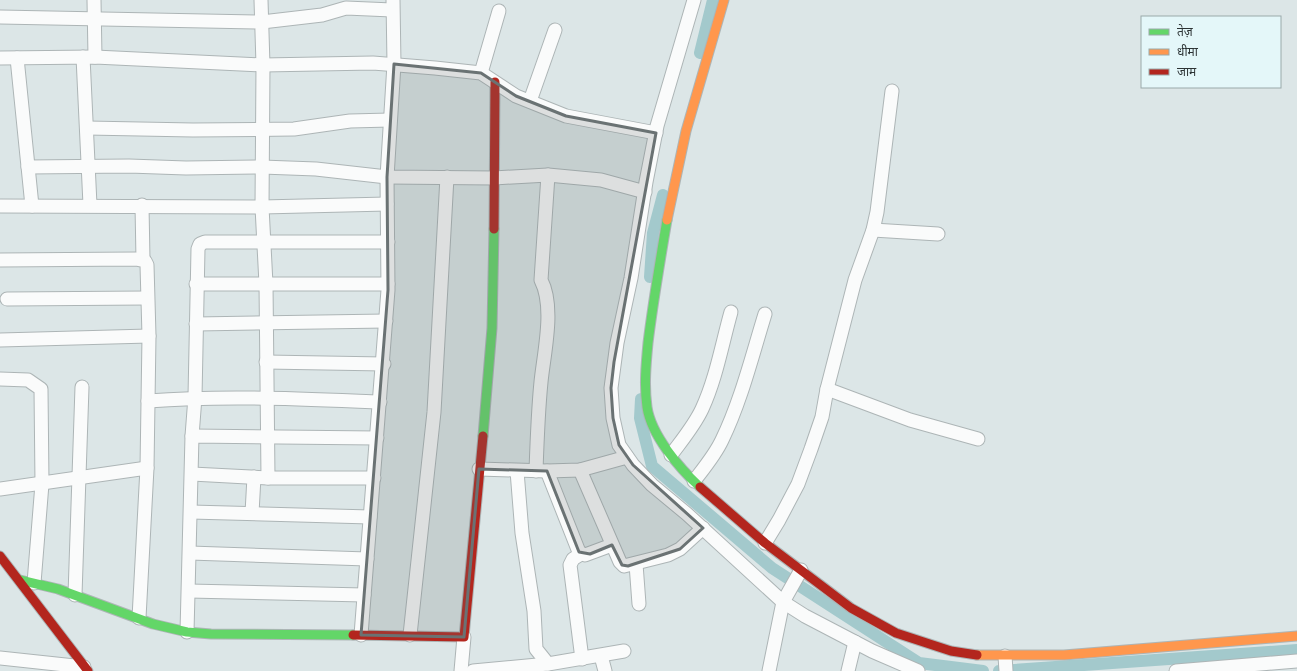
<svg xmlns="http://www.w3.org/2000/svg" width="1297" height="671" viewBox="0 0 1297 671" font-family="Arial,'Noto Sans Devanagari',sans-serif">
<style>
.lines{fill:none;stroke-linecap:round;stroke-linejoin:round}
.canal{stroke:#a3c9cc;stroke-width:12}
.street-casing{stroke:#adb5b6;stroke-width:15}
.fast-casing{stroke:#adb5b6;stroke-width:11}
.slow-casing{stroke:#adb5b6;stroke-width:11}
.jam-casing{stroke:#adb5b6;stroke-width:11}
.street{stroke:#fafbfb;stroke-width:13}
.fast{stroke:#63d668;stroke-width:9}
.slow{stroke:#ff974d;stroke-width:9}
.jam{stroke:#b3261e;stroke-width:9}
.marked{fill:#6a7273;fill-opacity:0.2;stroke:#6a7273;stroke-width:3;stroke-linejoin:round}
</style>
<rect width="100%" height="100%" fill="#dce6e7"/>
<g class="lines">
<g class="canal">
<polyline points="700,53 713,0"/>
<polyline points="650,277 653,233 663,195"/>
<polyline points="641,399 640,418 652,466 772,568 919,663 983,671"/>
<polyline points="999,671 1297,650"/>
</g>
<defs>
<g id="street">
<polyline points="94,0 95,57"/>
<polyline points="261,0 263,65 262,207 266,284 268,478"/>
<polyline points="694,0 657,126 646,182 631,278 617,343 611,388 613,418 619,445 633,465 652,485 687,514 783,602 805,616 872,651 918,671"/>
<polyline points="0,17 262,22 322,15 346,8 392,10"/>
<polyline points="83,57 90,205"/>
<polyline points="0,58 95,57 263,65 373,63 435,68 481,73 516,96 566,116 656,133"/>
<polyline points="17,58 32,206"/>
<polyline points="481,73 499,11"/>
<polyline points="530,101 555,30"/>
<polyline points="87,128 193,130 294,129 350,121 390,120"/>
<polyline points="28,167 129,166 186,168 262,167 316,169 387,177 494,178 548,175 601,180 645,192"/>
<polyline points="142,205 143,260"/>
<polyline points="0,206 262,207 387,204"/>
<polyline points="873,230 938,234"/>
<polyline points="0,260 136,259 145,261 147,265 149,336 147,468 139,618"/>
<polyline points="196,284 388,284"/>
<polyline points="7,299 147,298"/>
<polyline points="196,324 386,321"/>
<polyline points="0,340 149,336"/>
<polyline points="266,362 384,364"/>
<polyline points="0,379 28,380 41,389 42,484 34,583"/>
<polyline points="827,389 910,420 978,439"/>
<path d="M148 401C226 395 303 399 380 402"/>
<polyline points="192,436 195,397 198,249 200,244 205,242 388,242"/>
<path d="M671 455C682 440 694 426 702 409 716 379 722 344 731 312"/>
<polyline points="479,469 547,471 580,470 627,457"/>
<polyline points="580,470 620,562 624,566 668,555 680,549 703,528"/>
<polyline points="517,471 522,533 534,611 536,649 548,664"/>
<path d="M536 471C537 442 538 412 541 382 544 352 555 307 541 280L548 175"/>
<polyline points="547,471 579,552 585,555 612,545"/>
<polyline points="192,474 268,478 374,478"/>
<path d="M694 481C704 468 715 455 722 440 741 401 752 356 765 314"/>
<polyline points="0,489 147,468"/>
<polyline points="191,512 370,517"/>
<polyline points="252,513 254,477"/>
<polyline points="765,543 779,520 798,484 811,449 822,417 827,389 855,280 873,230 877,212 892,91"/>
<polyline points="190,553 367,559"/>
<polyline points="581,554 573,559 570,565 582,659"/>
<polyline points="636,564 639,604"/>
<polyline points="189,591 364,595"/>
<polyline points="75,595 82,387"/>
<polyline points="187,632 192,436 377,438"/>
<polyline points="361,635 388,290 387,177 394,64 393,0"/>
<polyline points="410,635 434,412 447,177"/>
<polyline points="601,656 605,671"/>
<polyline points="1005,656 1006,671"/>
<polyline points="0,658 84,667"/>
<polyline points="461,671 464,637"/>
<polyline points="473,671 548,664 624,651"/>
<polyline points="769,671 783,602 801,570"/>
<polyline points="848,671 855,642"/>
<polyline points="1176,671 1297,661"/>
</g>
<g id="fast">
<path d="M667 220C660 261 653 302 648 343 646 364 644 386 647 407 651 435 680 469 700 487"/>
<polyline points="483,436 492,328 494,229"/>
<polyline points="20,580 58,589 153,624 187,632 211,634 353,635"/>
</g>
<g id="slow">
<polyline points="667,220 686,131 724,0"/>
<polyline points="977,655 1064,655 1297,636"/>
</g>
<g id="jam">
<polyline points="494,229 495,82"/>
<polyline points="700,487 765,543 851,608 896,633 951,651 977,655"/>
<polyline points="0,556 88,671"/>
<polyline points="353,635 464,637 483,436"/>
</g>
</defs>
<use href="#street" class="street-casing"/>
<use href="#fast" class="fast-casing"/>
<use href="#slow" class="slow-casing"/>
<use href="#jam" class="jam-casing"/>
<use href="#street" class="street"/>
<use href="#fast" class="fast"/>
<use href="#slow" class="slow"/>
<use href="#jam" class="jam"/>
</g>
<path class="marked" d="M394 64 481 73 516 96 566 116 656 133 614 362 611 388 613 418 619 445 633 465 703 528 680 549 628 566 622 565 612 545 590 554 579 552 547 471 479 469 464 637 361 635 388 290 387 177Z"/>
<rect x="1141" y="16" width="140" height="72" fill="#e4f7f9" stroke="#9aa9aa"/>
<rect x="1149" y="29" width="20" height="6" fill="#63d668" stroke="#9aa9aa"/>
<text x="1177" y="36" font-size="12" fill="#2c3334">तेज़</text>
<rect x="1149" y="49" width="20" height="6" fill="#ff974d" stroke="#9aa9aa"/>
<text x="1177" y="56" font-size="12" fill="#2c3334">धीमा</text>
<rect x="1149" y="69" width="20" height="6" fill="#b3261e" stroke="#9aa9aa"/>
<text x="1177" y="76" font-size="12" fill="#2c3334">जाम</text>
</svg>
